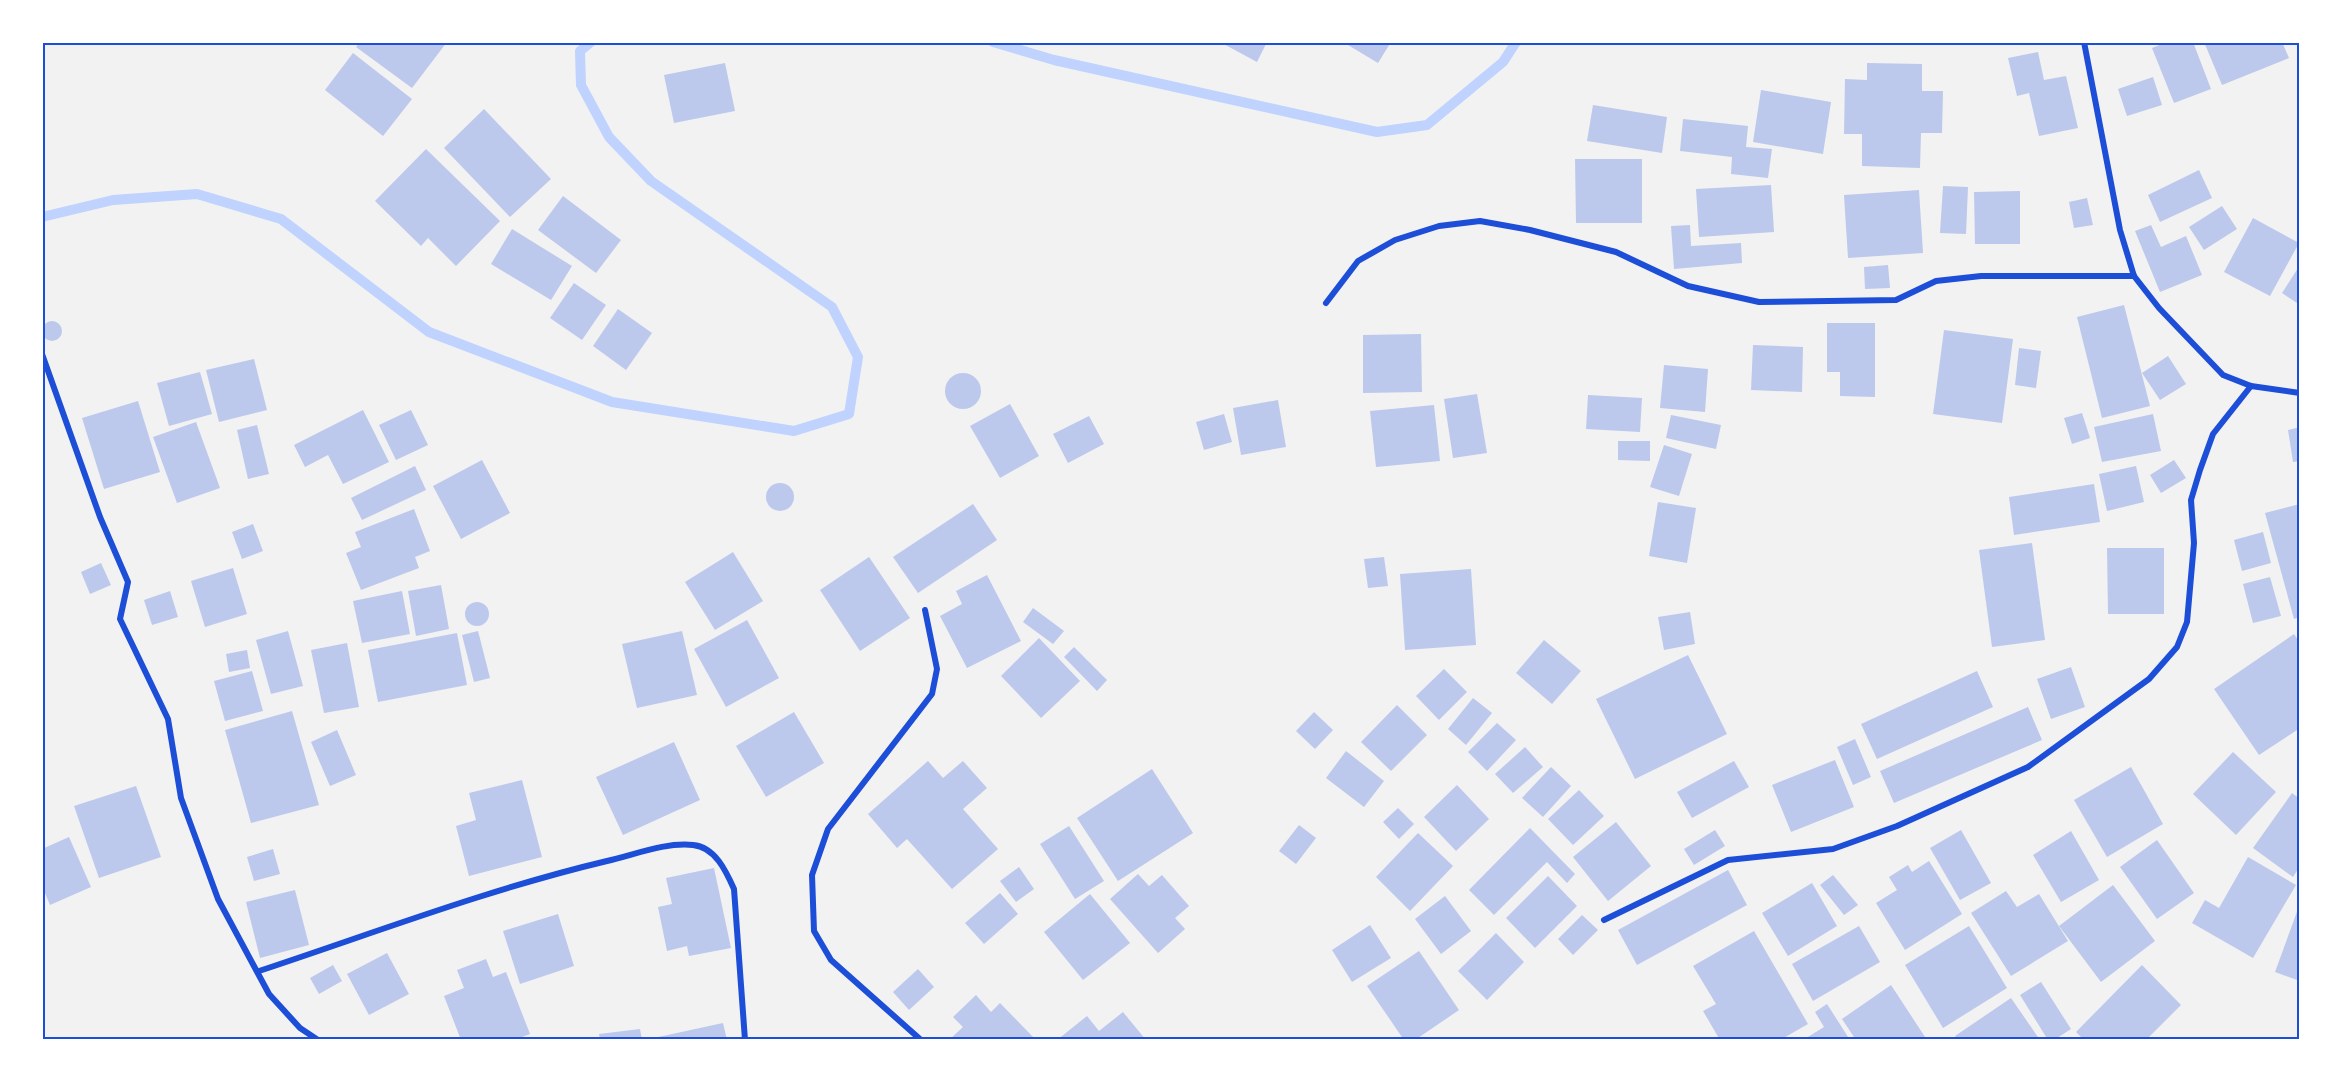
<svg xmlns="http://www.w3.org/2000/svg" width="2342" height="1082" viewBox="0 0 2342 1082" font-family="Inter,sans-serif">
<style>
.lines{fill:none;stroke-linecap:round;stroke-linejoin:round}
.stream{stroke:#bfd3fe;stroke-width:10}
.building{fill:#bdc9ec}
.minor{stroke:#1d4ed8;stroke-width:6}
.neatline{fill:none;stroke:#1d4ed8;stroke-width:2}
</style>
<rect width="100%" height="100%" fill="#f2f2f2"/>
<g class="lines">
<g class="stream">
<polyline points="993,42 1054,60 1377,132 1427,125 1503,62 1516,42"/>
<polyline points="42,217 113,200 197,194 281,219 429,332 612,402 794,431 849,414 858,357 832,307 651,181 609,137 581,85 580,51 591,42"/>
</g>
</g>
<g class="building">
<polygon points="360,42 447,42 412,88 356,47"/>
<polygon points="1220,42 1267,42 1257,62"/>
<polygon points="1343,42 1391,42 1378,63"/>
<polygon points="2167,42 2193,42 2211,89 2174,103 2152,48"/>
<polygon points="2204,42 2282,42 2289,58 2222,85"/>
<polygon points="2038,52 2044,80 2066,76 2078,128 2039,136 2029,93 2017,96 2008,58"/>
<polygon points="353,53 412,99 383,136 325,90"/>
<polygon points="725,63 735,111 674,123 664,75"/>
<polygon points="1867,63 1922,64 1922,91 1943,91 1942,133 1921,133 1920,168 1862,166 1862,134 1844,134 1845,79 1867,80"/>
<polygon points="2153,77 2162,105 2127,116 2118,89"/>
<polygon points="1761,90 1831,102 1823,154 1753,142"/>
<polygon points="1593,105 1667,117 1662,153 1587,141"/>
<polygon points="484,109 551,179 510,217 444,148"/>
<polygon points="1683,119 1748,126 1746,147 1772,149 1768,178 1731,174 1732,157 1680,151"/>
<polygon points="426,149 500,221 456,266 428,238 421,246 375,201"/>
<polygon points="1575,159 1642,159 1642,223 1576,223"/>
<polygon points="2199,170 2212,198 2160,222 2148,195"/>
<polygon points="1771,185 1774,232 1699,237 1696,189"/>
<polygon points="1943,186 1968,187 1966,234 1940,233"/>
<polygon points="1919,190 1923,253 1848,258 1844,195"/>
<polygon points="2020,191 2020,244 1975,244 1974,192"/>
<polygon points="563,196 621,240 596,273 538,230"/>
<polygon points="2087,198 2093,225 2074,228 2069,202"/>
<polygon points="2222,206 2237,229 2204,250 2189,227"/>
<polygon points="2253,218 2299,243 2270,296 2224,272"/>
<polygon points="1690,225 1691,246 1741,243 1742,263 1674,269 1671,226"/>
<polygon points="2151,225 2161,247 2186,236 2202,275 2160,292 2135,231"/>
<polygon points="512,229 572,266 551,300 491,264"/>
<polygon points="1888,265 1890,288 1865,289 1864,267"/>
<polygon points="2300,265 2300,305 2282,293"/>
<polygon points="574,283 606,305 582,340 550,318"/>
<polygon points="2124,305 2150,406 2102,418 2077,317"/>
<polygon points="618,309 652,333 626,370 593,346"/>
<circle cx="52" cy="331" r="10"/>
<polygon points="1827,323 1875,323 1875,397 1840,396 1840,372 1827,372"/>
<polygon points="1944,330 2013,339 2002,423 1933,414"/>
<polygon points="1421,334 1422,392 1363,393 1363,335"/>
<polygon points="1753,345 1803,347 1802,392 1751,390"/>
<polygon points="2019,348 2041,351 2036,388 2015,385"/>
<polygon points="2168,356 2186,384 2160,400 2142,373"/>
<polygon points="254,359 267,410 219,422 206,370"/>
<polygon points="1664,365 1708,369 1705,412 1660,408"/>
<polygon points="200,372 212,414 169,426 157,383"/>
<circle cx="963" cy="391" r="18"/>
<polygon points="1477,394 1487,453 1453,458 1444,399"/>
<polygon points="1588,395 1642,398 1640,432 1586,429"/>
<polygon points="1278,400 1286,447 1241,455 1233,408"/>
<polygon points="138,401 160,472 104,489 82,418"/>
<polygon points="1010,404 1039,456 1000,478 970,426"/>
<polygon points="1434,405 1440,461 1376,467 1370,411"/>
<polygon points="363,410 389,462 343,484 328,455 305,467 294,445"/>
<polygon points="411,410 428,445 396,460 379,425"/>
<polygon points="2082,413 2090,438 2072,444 2064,418"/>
<polygon points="1224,414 1232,442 1204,450 1196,422"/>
<polygon points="2153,414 2161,451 2102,462 2094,427"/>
<polygon points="1671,415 1721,425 1716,449 1666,438"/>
<polygon points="1089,416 1104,444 1068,463 1053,434"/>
<polygon points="196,422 220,488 177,503 153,437"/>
<polygon points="257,425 269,474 248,479 237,430"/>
<polygon points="2300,427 2300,461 2293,462 2288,430"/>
<polygon points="1618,441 1650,441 1650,461 1618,460"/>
<polygon points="1664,445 1692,454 1679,496 1650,487"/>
<polygon points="482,460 510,513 461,539 433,486"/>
<polygon points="2174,460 2186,478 2161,493 2150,475"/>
<polygon points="415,466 426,490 362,520 351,498"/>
<polygon points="2136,466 2144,502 2107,511 2099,474"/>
<circle cx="780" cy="497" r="14"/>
<polygon points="2094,484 2100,522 2014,535 2009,497"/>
<polygon points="1658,502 1696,508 1687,563 1649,556"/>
<polygon points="973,504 997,540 918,593 893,557"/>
<polygon points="2300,504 2300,617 2294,619 2265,513"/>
<polygon points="414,509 430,551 415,557 419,568 361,590 346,553 361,547 355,532"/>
<polygon points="253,524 263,551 242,559 232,532"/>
<polygon points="2263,532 2271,563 2242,571 2234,540"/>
<polygon points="2032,543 2045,640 1992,647 1979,550"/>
<polygon points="2107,548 2164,548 2164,614 2108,614"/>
<polygon points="733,552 763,601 715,630 685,582"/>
<polygon points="869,557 910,618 860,651 820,590"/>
<polygon points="1384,557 1388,586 1368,588 1364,559"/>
<polygon points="101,563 111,585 90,594 81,572"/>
<polygon points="233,568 247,614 205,627 191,581"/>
<polygon points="1471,569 1476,645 1405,650 1400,574"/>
<polygon points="987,575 1021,641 967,668 940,616 962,604 956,591"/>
<polygon points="2270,577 2281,616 2253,623 2243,584"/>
<polygon points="441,585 449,629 416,636 408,591"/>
<polygon points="170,591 178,617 152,625 144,600"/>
<polygon points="402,591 410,634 362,643 353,601"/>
<circle cx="477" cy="614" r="12"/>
<polygon points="1033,608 1064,631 1053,644 1023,622"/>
<polygon points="1690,612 1695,644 1664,650 1658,617"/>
<polygon points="747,620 779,678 726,707 694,649"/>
<polygon points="288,631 303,686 271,694 256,640"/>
<polygon points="478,631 490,678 474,682 462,635"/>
<polygon points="682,631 697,695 637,708 622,644"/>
<polygon points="457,633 467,685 378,702 368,650"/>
<polygon points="2294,634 2300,643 2300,728 2259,755 2214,689"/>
<polygon points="1039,638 1080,681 1041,718 1001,676"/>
<polygon points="1544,640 1581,671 1552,704 1516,673"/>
<polygon points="347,643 359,707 324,713 311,650"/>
<polygon points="1074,647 1107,680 1097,691 1064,657"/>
<polygon points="247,650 250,668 229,672 226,654"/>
<polygon points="1688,655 1727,734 1635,779 1596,699"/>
<polygon points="2071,667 2085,707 2051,719 2037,679"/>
<polygon points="1444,669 1467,692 1439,720 1416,696"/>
<polygon points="252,671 263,711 225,721 214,681"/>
<polygon points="1977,671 1993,707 1877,759 1861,724"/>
<polygon points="1473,698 1492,713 1466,745 1448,729"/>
<polygon points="1397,705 1427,735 1391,771 1361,742"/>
<polygon points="2028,707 2042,740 1894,803 1880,771"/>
<polygon points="292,711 319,805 251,823 225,730"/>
<polygon points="794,712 824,763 766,797 736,746"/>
<polygon points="1314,712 1333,730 1315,749 1296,731"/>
<polygon points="1497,723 1516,740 1487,771 1468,752"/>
<polygon points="337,730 356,775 330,786 311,742"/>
<polygon points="1855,739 1871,777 1853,785 1837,747"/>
<polygon points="674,742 700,800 623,835 596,777"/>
<polygon points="1525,747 1543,767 1513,793 1495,774"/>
<polygon points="1346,751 1384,781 1364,807 1326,778"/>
<polygon points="2233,752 2276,792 2236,835 2193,794"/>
<polygon points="1835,760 1854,807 1791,832 1772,785"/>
<polygon points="928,761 943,778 963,761 987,788 963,809 998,849 952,889 907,839 897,848 868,814"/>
<polygon points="1734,761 1749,787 1692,818 1677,792"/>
<polygon points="1551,767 1571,786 1543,817 1522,798"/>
<polygon points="2131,767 2163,824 2107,857 2074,800"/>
<polygon points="1152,769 1193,833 1118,881 1077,818"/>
<polygon points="522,780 542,857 469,876 456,826 476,820 469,793"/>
<polygon points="1457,785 1489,819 1456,851 1424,817"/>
<polygon points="136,786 161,857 99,878 74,806"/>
<polygon points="1579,790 1604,816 1573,845 1548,819"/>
<polygon points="2292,793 2300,799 2300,866 2293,877 2253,848"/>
<polygon points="1398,808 1414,824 1399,839 1383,822"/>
<polygon points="1616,822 1651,866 1608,901 1573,857"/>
<polygon points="1299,825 1316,838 1296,864 1279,851"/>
<polygon points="1069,826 1104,881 1075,899 1040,844"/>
<polygon points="1530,828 1575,874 1567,883 1547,862 1494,915 1469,890"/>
<polygon points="1715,830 1725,846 1694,865 1684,849"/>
<polygon points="1961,830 1991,883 1960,900 1930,848"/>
<polygon points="2071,831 2099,880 2061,902 2033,855"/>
<polygon points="1418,833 1453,866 1410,911 1376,877"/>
<polygon points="69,837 91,887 50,905 42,886 42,849"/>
<polygon points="2157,840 2194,893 2157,919 2120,867"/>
<polygon points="273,849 280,874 254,881 247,857"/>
<polygon points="2248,857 2296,885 2253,958 2192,923 2205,900 2219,908"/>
<polygon points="1929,861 1962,914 1905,950 1876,903 1897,890 1889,877 1908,865 1912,872"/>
<polygon points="1019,867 1034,889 1016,902 1000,881"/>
<polygon points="714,868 731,948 689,956 687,946 667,951 658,907 672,904 666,878"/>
<polygon points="1728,870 1747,905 1637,965 1618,930"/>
<polygon points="1138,874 1149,886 1162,875 1189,906 1175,918 1185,929 1158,953 1110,899"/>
<polygon points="1833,875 1858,905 1844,915 1820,885"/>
<polygon points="1548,876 1577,906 1535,948 1506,918"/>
<polygon points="1812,883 1837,926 1788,956 1762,913"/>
<polygon points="2113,885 2155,941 2101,982 2059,926"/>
<polygon points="295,890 309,945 260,958 246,902"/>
<polygon points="2006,891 2017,907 2039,894 2068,941 2011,976 1971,913"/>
<polygon points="1000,893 1018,914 984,944 965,923"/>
<polygon points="1090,894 1130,943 1083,980 1044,932"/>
<polygon points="1445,896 1471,931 1441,954 1415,919"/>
<polygon points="2298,909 2300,910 2300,981 2275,972"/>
<polygon points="558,914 574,966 520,984 503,931"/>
<polygon points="1582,915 1598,930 1573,955 1558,939"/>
<polygon points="1370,925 1391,958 1352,982 1332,950"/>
<polygon points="1859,926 1880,962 1813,1001 1792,964"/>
<polygon points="1969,926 2007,988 1943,1028 1905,965"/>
<polygon points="1754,931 1808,1024 1780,1040 1720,1040 1703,1011 1716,1004 1693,966"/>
<polygon points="1496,933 1524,962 1487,1000 1458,971"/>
<polygon points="1419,951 1459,1010 1415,1040 1404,1040 1367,986"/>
<polygon points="387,953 409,994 369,1015 347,974"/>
<polygon points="486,959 493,977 506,972 530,1034 514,1040 461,1040 444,996 464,988 457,970"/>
<polygon points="333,965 342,981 319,994 310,978"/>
<polygon points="2142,965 2181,1005 2146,1040 2084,1040 2076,1032"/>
<polygon points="918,969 934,987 909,1010 893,992"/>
<polygon points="2041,982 2071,1029 2054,1040 2048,1040 2020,995"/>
<polygon points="1891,985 1927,1040 1856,1040 1842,1019"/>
<polygon points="976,995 991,1012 1000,1003 1036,1040 949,1040 963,1027 953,1017"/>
<polygon points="2011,998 2040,1040 1958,1040 1955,1036"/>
<polygon points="1827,1004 1850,1040 1803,1040 1824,1027 1815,1012"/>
<polygon points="1123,1012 1146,1040 1057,1040 1087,1016 1099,1031"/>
<polygon points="723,1023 727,1040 650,1040 649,1039"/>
<polygon points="640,1029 642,1040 600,1040 599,1034"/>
</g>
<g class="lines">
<g class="minor">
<polyline points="2084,42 2120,230 2134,276 2159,308 2223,375 2251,386 2300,393"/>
<polyline points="1326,303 1358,261 1395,240 1439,226 1480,221 1530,230 1616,252 1688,286 1759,302 1896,300 1936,281 1981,276 2134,276"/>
<polyline points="42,354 100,517 128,582 120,619 168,719 181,798 218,899 269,994 300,1028 318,1040"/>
<polyline points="1604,920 1728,860 1833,849 1897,826 2028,767 2149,679 2177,647 2187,622 2194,543 2191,500 2200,470 2213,434 2251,386"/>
<path d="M259 971C374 933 489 889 607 861 634 855 665 842 693 845 715 847 726 871 734 889L745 1040"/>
<polyline points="921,1040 831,960 814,931 812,875 828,829 932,694 937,669 925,610"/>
</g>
</g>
<rect width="2342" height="1082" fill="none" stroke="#ffffff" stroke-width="87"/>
<rect x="44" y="44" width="2254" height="994" class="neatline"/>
</svg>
